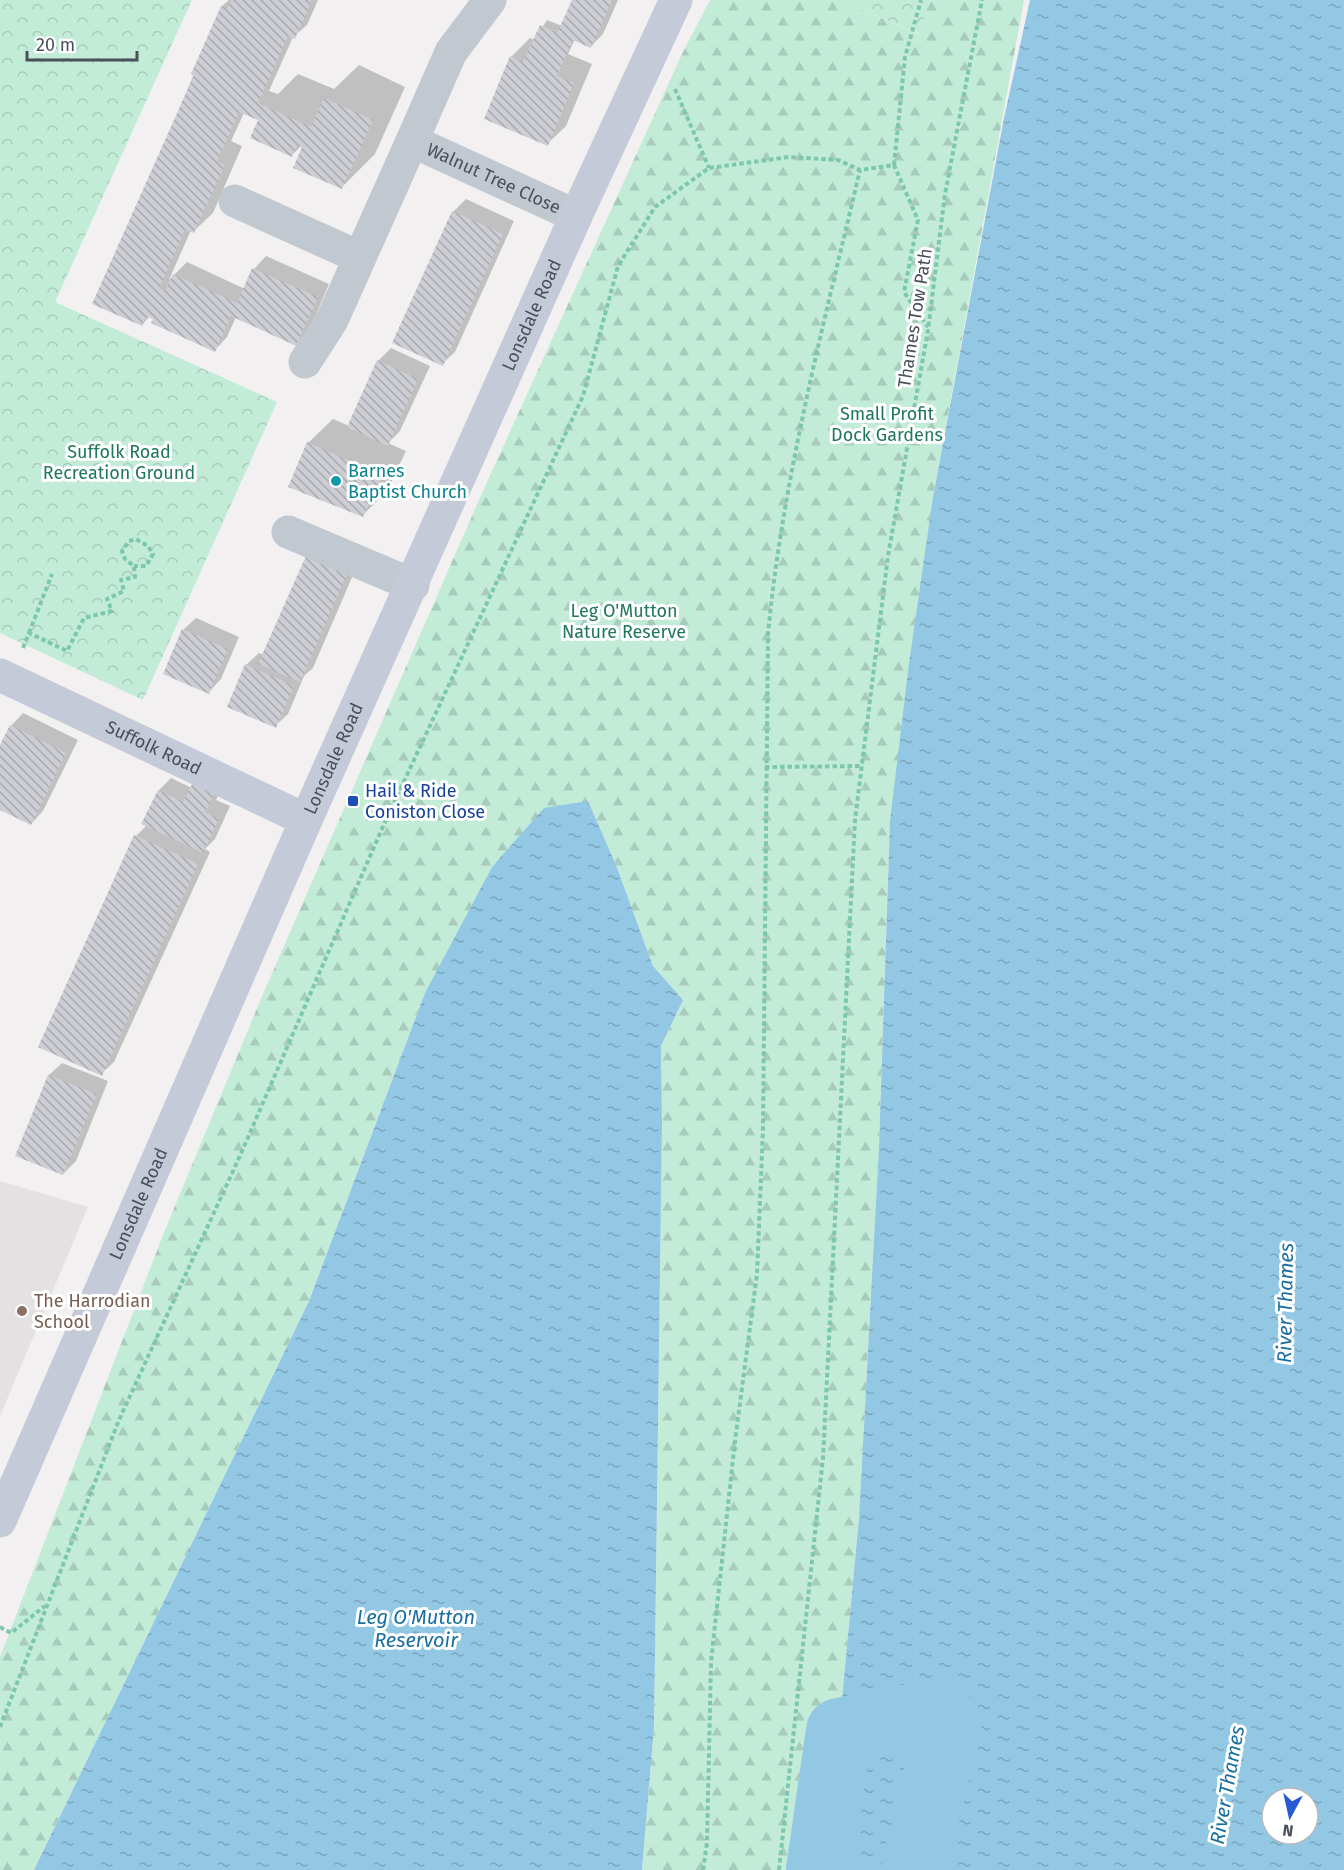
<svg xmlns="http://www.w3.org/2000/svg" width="1344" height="1870" viewBox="0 0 1344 1870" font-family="'Fira Sans',sans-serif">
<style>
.education{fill:#e3e1e1}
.forest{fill:url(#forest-firs)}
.park{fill:url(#park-crowns)}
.water{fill:url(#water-ripples);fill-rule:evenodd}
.shadow{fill:#0003}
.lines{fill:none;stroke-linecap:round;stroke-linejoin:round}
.river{stroke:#93c8e5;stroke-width:66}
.building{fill:url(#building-back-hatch)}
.path{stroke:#7dc7ae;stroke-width:4;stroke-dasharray:4.5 3;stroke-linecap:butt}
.street{stroke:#c2c8d0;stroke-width:33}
.secondary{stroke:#c4cad7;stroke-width:33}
.culture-dot{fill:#0f9aa8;stroke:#fff;stroke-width:2}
.transit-dot{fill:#1a4fb4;stroke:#fff;stroke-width:2}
.education-dot{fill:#8d6e63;stroke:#fff;stroke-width:2}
.labels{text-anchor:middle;stroke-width:6;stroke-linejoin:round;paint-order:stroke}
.street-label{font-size:18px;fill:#49505c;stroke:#fff}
.park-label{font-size:18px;fill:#1f7859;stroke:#fff}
.culture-label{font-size:18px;fill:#0d838f;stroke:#fff;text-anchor:start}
.transit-label{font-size:18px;fill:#164399;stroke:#fff;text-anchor:start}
.education-label{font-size:18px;fill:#785e54;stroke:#fff;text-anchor:start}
.water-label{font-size:20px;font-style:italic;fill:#186fa0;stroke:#fff}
</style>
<defs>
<pattern id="forest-firs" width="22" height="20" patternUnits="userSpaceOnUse" patternTransform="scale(1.5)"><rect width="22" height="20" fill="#c2ecd8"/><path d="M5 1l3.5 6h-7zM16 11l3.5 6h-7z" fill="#a8ccbc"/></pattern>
<pattern id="park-crowns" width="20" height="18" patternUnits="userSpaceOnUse" patternTransform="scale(1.5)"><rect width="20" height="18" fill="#c2ecd8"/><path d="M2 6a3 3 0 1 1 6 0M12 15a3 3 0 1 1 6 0" fill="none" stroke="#a8ccbc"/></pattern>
<pattern id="water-ripples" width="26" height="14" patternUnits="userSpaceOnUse" patternTransform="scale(1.5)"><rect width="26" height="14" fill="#93c8e5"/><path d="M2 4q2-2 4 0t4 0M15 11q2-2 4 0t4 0" fill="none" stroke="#7aa5bd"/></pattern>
<pattern id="building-back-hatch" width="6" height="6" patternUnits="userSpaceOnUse" patternTransform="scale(1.5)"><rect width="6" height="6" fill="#cdced4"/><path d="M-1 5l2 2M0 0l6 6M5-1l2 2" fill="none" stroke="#a8aaaf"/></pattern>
</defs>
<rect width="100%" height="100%" fill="#f2f0f0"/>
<polygon class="education" points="0,1181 88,1207 0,1416"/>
<polygon class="forest" points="710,0 840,0 920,35 927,0 1024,0 933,497 890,821 879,1146 859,1518 839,1731 819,1870 642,1870 654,1727 662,1124 661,1046 683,1000 653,966 616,865 588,801 425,993 309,1301 34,1870 0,1870 0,1657 165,1230 263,994 478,502 682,54"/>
<g class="park">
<polygon points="0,0 192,0 55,302 277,402 143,700 0,633"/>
<polygon points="841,0 927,0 921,35 840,0"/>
</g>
<g class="water">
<path d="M1030 0H1344V1870H819L839 1731 859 1518 879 1146 890 821 909 663 933 497 1004 118ZM1272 1798H1308V1834H1272Z"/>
<polygon points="588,801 616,865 653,966 683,1000 661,1046 662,1124 654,1727 642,1870 34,1870 309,1301 425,993 492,867 544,808"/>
</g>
<g class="shadow">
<polygon points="229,0 318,0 307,25 293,37 269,91 278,94 298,74 334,89 359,65 405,87 375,154 342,187 304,147 302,145 292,155 262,114 244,113 231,141 242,146 213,213 194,231 191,230 169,280 187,262 245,289 254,269 266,256 329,284 309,331 296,344 236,317 227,337 215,350 150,316 142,325 167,139 222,6"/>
<polygon points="573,0 618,0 603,34 591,46 575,39 568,54 592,64 566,126 547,144 511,57 530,38 534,40 547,20 562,26"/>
<polygon points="466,199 514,221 455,352 442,364 453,212"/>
<polygon points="391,348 430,366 400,431 388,443 406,451 387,491 362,516 308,443 333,419 349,426 378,361"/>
<polygon points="362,554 313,668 304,676 288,714 275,726 246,665 259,653 264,655"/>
<polygon points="196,618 239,637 221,679 209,692 183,630"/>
<polygon points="23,713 78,740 43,811 31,824 0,809 0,748 11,726"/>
<polygon points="171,778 192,788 225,782 216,800 230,806 215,839 205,849 210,852 114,1062 101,1074 136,836 147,825 143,823 159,790"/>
<polygon points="62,1063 108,1081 76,1161 63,1174 17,1155 49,1075"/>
</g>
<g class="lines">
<polyline class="river" points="819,1870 839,1731 940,1711 948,1728 914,1870"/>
</g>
<g class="building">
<polygon points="231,0 312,0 295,39 288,36 258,103 311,127 324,98 373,120 342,189 293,168 302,147 297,145 292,157 250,138 258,120 239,112 217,161 225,165 194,233 185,230 159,288 165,291 173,274 237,303 252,268 318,297 296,346 231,316 215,352 151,323 153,319 147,316 142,326 92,304 194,75 191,74 221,6 227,9"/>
<polygon points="572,0 612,0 591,48 573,40 557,76 574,83 548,146 484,119 510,56 523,62 540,25 557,33"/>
<polygon points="452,211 503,234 443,366 392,343"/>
<polygon points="377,360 418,379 388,446 347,427"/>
<polygon points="307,442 383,476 363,517 288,487"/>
<polygon points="309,549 350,567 300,682 258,664"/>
<polygon points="182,629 228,649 209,694 163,674"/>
<polygon points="245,664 294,686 276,728 227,707"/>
<polygon points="10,725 66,753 31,825 0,810 0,745"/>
<polygon points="192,784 214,794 205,812 219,819 203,853 141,824 158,790 183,802"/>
<polygon points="134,835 198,864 102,1076 38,1047"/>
<polygon points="48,1075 97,1094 63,1175 15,1156"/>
</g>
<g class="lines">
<g class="path">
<polyline points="675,89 709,168"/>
<polyline points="894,165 905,57 921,0"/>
<polyline points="29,633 52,574"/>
<polyline points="23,648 29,633 67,651 84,618 112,611 107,599 124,591 121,580 135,577 134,566 125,559 122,551 129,541 136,539 148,546 153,554 146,566 134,566"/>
<polyline points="765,767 862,766"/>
<polyline points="0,1627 11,1633 45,1606"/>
<polyline points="0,1727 119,1420 239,1158 381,831 583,396 618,266 655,207 709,168 789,157 838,160 860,170 894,165 918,220 904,292 928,327"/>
<path d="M703 1870 707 1843 711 1662 735 1441 757 1274 763 1129 768 634C783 477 824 323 860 170"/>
<polyline points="779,1870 823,1458 855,820 888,556 928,330 945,194 982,0"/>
</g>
<g class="street">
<path id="s1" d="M490 0 451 52 412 141 576 216"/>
<polyline points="235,201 359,257"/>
<polyline points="305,362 332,320 412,141"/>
<polyline points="288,532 413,585"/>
</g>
<g class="secondary">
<path id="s2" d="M0 675 306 820"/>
<path id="s3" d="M0 1521 306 820 576 216 676 0"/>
</g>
</g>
<circle class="culture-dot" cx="336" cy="481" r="6"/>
<rect class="transit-dot" x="347" y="795" width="12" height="12" rx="3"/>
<circle class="education-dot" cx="22" cy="1311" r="6"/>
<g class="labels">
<g class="street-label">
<text dy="6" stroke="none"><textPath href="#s1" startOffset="252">Walnut Tree Close</textPath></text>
<text dy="6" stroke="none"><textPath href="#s3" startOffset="1318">Lonsdale Road</textPath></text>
<text transform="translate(915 318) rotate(-81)" y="6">Thames Tow Path</text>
<text dy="6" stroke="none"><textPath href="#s2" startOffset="170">Suffolk Road</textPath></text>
<text dy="6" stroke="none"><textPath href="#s3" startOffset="832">Lonsdale Road</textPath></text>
<text dy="6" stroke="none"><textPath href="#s3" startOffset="346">Lonsdale Road</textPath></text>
</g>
<g class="park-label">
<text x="887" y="420">Small Profit<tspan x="887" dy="21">Dock Gardens</tspan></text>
<text x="119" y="458">Suffolk Road<tspan x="119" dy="21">Recreation Ground</tspan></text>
<text x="624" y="617">Leg O'Mutton<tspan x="624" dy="21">Nature Reserve</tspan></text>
</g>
<g class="culture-label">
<text x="348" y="477">Barnes<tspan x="348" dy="21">Baptist Church</tspan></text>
</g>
<g class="transit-label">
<text x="365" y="797">Hail &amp; Ride<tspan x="365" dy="21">Coniston Close</tspan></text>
</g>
<g class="education-label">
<text x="34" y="1307">The Harrodian<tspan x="34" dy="21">School</tspan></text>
</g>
<g class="water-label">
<text transform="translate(1285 1303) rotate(-89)" y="7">River Thames</text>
<text x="416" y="1624">Leg O'Mutton<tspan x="416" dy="23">Reservoir</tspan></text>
<text transform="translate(1227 1785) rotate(-80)" y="7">River Thames</text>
</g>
</g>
<g transform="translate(1290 1816) rotate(188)"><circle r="28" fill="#ffffff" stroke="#b6b9be" stroke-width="1.5"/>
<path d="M0-4.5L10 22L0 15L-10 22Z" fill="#2859d4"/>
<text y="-9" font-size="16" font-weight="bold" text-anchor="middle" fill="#49505c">N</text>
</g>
<path d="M27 51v9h110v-9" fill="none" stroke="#49505c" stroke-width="3"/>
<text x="36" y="51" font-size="18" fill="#49505c" stroke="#ffffff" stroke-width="4.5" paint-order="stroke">20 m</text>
</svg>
